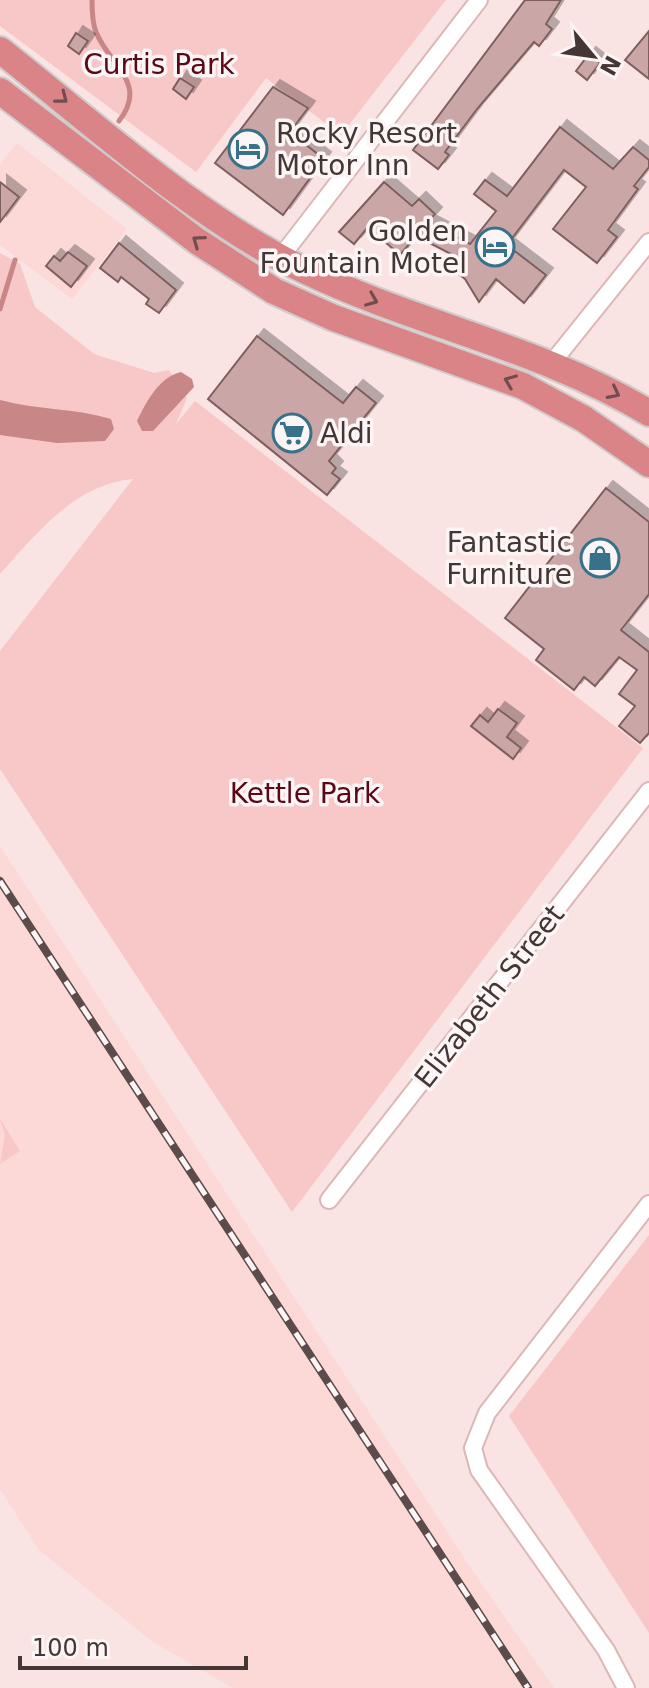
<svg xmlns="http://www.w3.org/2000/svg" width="649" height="1688" viewBox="0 0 649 1688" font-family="'DejaVu Sans',sans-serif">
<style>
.built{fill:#fcd8d7}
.green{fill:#f7c8c7}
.water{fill:#c88686}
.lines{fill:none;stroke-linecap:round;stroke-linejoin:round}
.stream{stroke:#c88686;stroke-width:5}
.building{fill:#caa7a6;stroke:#7e5e5e;stroke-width:2;filter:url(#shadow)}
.minor-casing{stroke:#dbb8b7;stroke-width:20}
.trunk-casing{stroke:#cfcbcb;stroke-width:30}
.minor{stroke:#fff;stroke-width:16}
.trunk{stroke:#db8488;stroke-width:26}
.rail-casing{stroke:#5b4b4b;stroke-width:8}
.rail{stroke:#fcf5f5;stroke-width:5;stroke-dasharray:15;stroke-linecap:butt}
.oneway{stroke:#724d4f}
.labels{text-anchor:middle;stroke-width:7;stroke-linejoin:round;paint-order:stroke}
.park-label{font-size:28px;fill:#5a0816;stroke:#fcf5f5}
.poi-label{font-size:28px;fill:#453636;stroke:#fcf5f5;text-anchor:start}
.street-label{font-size:28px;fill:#453636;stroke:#fcf5f5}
</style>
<defs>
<filter id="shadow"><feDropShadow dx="7" dy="-7" stdDeviation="0" flood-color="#0004"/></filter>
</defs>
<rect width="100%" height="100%" fill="#fae3e3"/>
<g class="built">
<polygon points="17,143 127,229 72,299 0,245 0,165"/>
<polygon points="0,846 472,1570 554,1688 233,1688 153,1642 39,1550 0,1489"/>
</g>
<g class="green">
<polygon points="0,0 446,0 341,135 266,78 196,172 0,26"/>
<path d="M0 253 20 264 35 307 94 354 154 373 169 370 187 398 176 424 195 401 643 748 292 1212 0 769V651L133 479C75 484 37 533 0 574Z"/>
<polygon points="0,1119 20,1151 0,1164 5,1135"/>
<polygon points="649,1235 649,1633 509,1416"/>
</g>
<g class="water">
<path d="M181 372 192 379 194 387 153 431H142L137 421C146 402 159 377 181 372Z"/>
<path d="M0 400C37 410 75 408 111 419L114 429 105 441 57 443 0 435Z"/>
</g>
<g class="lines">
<g class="stream">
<path d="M92 0C92 10 92 22 96 32 109 65 149 83 119 121"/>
<polyline points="0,309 15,260"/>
</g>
</g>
<g class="building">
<polygon points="525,0 561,0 546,24 552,29 539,46 534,42 477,109 445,152 449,155 438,169 413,150"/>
<polygon points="649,31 649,79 625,60"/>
<polygon points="76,33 88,41 79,54 68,46"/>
<polygon points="589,54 600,63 587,80 576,71"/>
<polygon points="180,78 194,87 186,99 173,89"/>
<polygon points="273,87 308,108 290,132 324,159 283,215 215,163"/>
<polygon points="560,127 613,169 633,147 649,160 649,167 634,186 638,189 608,230 617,237 597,263 553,229 586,187 564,170 507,245 546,275 524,303 496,279 479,302 465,279 451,268 459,258 416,236 400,255 368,227 354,244 339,232 384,182 412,206 419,199 435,214 428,222 470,244 496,211 474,194 485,180 507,196"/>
<polygon points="0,182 19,197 0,222"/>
<polygon points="119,243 176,290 159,313 146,304 149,299 121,277 118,282 100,268"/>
<polygon points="68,252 87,266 71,287 46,266 54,256 60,261"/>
<polygon points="257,336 343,403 356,387 376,403 329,461 336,468 332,473 340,479 327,495 208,399"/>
<polygon points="606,488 649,522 649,594 621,630 649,652 649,733 640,743 619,726 635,706 619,694 637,670 619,657 595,686 584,677 574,690 536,660 544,649 505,618"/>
<polygon points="498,709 517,723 507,737 521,748 513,759 471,726 480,715 488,722"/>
</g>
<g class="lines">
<defs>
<g id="minor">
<polyline points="280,258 479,0"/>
<polyline points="551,364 649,242"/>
<polyline points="329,1200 649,791"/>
<polyline points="626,1688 606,1650 479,1470 473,1448 487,1413 649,1204"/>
</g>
<g id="trunk">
<path d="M0 50C94 124 199 220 306 271 418 325 542 348 649 413"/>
<polyline points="0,91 197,241 274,291 334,318 523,386 584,419 649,464"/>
</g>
</defs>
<use href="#minor" class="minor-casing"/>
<use href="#trunk" class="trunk-casing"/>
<use href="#minor" class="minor"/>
<use href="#trunk" class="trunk"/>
<defs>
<polyline id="rail" points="0,881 528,1688"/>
</defs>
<use href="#rail" class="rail-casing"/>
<use href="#rail" class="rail"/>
</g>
<defs><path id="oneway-chevron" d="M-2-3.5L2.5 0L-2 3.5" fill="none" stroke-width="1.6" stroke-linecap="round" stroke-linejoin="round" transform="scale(2)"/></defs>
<g class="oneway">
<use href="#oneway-chevron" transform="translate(62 98) rotate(38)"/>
<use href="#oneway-chevron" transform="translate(198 241) rotate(-144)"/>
<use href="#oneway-chevron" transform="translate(372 300) rotate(22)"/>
<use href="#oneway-chevron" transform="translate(510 381) rotate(-158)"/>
<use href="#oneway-chevron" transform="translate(614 393) rotate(27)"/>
</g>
<defs>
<symbol id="hotel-ring" viewBox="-11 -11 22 22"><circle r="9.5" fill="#fcf5f5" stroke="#37718a" stroke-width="1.5"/><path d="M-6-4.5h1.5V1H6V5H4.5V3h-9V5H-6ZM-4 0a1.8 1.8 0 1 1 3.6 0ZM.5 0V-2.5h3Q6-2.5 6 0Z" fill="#37718a"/></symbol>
<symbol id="supermarket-ring" viewBox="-11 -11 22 22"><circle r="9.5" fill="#fcf5f5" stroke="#37718a" stroke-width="1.5"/><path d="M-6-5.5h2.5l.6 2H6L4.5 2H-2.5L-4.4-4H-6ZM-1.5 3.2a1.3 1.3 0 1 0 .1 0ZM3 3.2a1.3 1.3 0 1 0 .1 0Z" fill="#37718a"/></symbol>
<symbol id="shop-ring" viewBox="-11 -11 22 22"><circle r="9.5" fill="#fcf5f5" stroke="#37718a" stroke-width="1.5"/><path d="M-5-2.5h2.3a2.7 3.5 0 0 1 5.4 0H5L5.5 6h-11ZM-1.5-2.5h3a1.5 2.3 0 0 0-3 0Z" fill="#37718a"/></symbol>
</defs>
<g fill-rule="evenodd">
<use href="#hotel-ring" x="226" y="127" width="44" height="44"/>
<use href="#hotel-ring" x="473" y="225" width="44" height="44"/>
<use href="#supermarket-ring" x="270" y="411" width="44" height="44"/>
<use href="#shop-ring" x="578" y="536" width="44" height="44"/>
</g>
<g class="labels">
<g class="park-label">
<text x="159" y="74">Curtis Park</text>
<text x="305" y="803">Kettle Park</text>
</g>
<g class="poi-label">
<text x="276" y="143">Rocky Resort<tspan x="276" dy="32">Motor Inn</tspan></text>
<text x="467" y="241" text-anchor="end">Golden<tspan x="467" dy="32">Fountain Motel</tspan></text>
<text x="320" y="443">Aldi</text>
<text x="572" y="552" text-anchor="end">Fantastic<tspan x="572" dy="32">Furniture</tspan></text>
</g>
<g class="street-label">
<text transform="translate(489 996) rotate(-52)" y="10">Elizabeth Street</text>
</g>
</g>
<g transform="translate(593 56) rotate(119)" stroke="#fcf5f5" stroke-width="6" paint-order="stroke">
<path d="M0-6L14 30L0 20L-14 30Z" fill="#453636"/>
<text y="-12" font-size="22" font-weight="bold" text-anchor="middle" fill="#453636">N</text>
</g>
<path d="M20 1656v12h226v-12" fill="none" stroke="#453636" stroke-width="4"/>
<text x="32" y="1656" font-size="24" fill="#453636" stroke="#fcf5f5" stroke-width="6" paint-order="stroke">100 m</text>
</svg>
